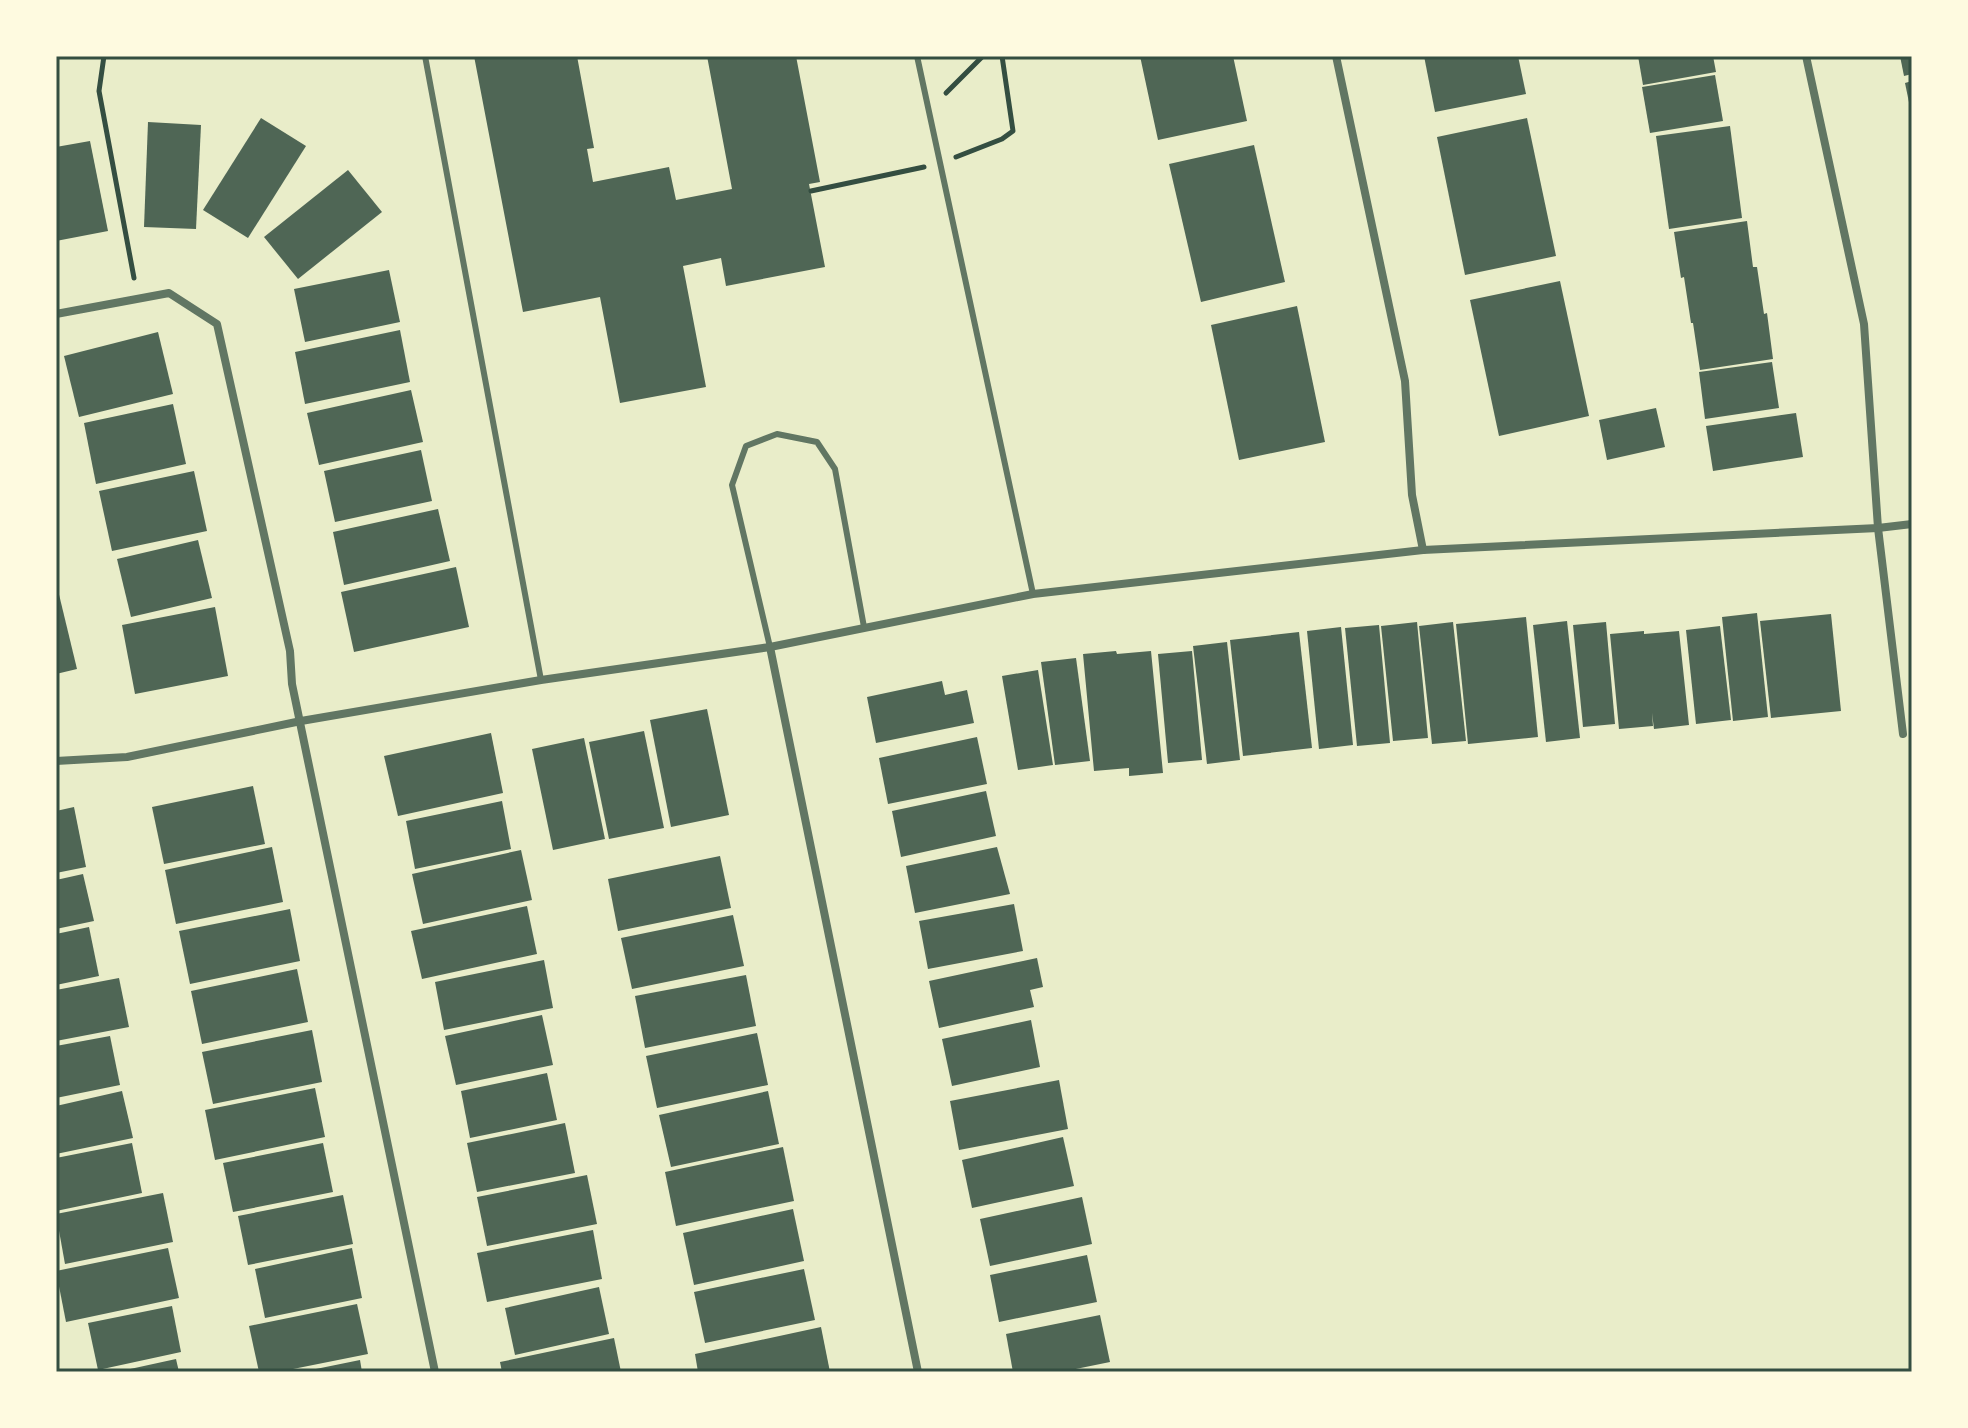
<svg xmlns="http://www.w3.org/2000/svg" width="1968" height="1428" viewBox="0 0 1968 1428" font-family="'Crimson Pro',serif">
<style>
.building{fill:#4f6655}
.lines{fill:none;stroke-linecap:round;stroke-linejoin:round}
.path{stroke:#344e41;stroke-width:5}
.service{stroke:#617663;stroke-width:6}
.minor{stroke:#617663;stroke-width:8}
.neatline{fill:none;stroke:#344e41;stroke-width:3}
</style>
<rect width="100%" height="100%" fill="#e9edc9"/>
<g class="building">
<polygon points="474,56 577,56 594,148 587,149 593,182 669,167 676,200 732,189 707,56 796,56 820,182 809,184 825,267 726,286 721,258 683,266 706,387 620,403 600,297 523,312"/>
<polygon points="1140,56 1233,56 1247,121 1158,140"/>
<polygon points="1424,56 1518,56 1526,94 1435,112"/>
<polygon points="1638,56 1713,56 1716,72 1643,85"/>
<polygon points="1900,56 1912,56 1912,74 1904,76"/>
<polygon points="1715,75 1723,121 1650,133 1642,87"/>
<polygon points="1912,81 1912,111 1911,112 1905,83"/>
<polygon points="261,118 306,146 248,238 203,210"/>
<polygon points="1527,118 1556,256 1465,275 1437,137"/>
<polygon points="148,122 201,125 196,229 144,227"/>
<polygon points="1730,126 1742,218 1669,229 1656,136"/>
<polygon points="90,141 108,231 56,241 56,147"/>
<polygon points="1254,145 1285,282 1201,302 1169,164"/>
<polygon points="348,170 382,212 298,279 264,237"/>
<polygon points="1747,221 1753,267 1757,267 1764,314 1767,313 1773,359 1700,370 1693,323 1691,323 1684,277 1681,278 1674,232"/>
<polygon points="389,270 400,322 305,342 294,289"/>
<polygon points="1560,281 1589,416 1499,436 1470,300"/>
<polygon points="1297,306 1325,442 1239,460 1211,325"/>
<polygon points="400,330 410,382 305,404 295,352"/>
<polygon points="158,332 173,394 79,417 64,356"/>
<polygon points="1772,362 1779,408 1705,419 1699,372"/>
<polygon points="411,390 423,442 319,465 307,413"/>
<polygon points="173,404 186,464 96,484 84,423"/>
<polygon points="1656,408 1665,447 1607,460 1599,420"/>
<polygon points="1796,413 1803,457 1713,471 1706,426"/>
<polygon points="421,450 432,501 335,522 324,471"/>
<polygon points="194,471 207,531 112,551 99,491"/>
<polygon points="438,509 450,561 344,585 333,532"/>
<polygon points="198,540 212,598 131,617 117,559"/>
<polygon points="456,567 469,627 354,652 341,592"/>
<polygon points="56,582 77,669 56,674"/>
<polygon points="215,607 228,676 135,694 122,625"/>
<polygon points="1757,613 1768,717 1733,721 1722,617"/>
<polygon points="1831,614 1841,711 1771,718 1760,621"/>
<polygon points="1526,617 1538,737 1468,744 1456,624"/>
<polygon points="1567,621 1580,738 1546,742 1533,625"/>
<polygon points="1417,622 1428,738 1393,741 1381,626"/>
<polygon points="1453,622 1466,741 1432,744 1419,626"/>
<polygon points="1606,622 1615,724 1583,727 1573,625"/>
<polygon points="1379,625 1390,743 1357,746 1345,628"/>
<polygon points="1720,626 1731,720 1696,724 1686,630"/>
<polygon points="1341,627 1353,745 1319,749 1307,631"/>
<polygon points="1644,631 1644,634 1679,631 1689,725 1654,729 1652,713 1653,726 1619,729 1610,634"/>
<polygon points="1299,632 1312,748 1243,756 1230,640"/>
<polygon points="1227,642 1240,760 1207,764 1193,646"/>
<polygon points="1116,651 1117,654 1151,651 1163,773 1129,776 1129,768 1094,771 1083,654"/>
<polygon points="1192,651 1202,760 1168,763 1158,654"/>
<polygon points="1076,658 1090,761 1055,765 1041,662"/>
<polygon points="1038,670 1053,765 1018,770 1002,676"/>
<polygon points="942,681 945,695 967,690 974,723 876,743 867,697"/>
<polygon points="707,709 729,815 671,827 650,720"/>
<polygon points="644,731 664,828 609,839 589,742"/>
<polygon points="491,733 503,793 398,816 384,756"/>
<polygon points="977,737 987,784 888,804 879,758"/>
<polygon points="584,738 605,839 553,850 532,749"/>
<polygon points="253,786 265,844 164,864 152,807"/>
<polygon points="986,791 996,836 901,857 892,811"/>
<polygon points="502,801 511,849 415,869 406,821"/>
<polygon points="74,807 86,867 56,873 56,811"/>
<polygon points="272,847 283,902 176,924 165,870"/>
<polygon points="997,847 1010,894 915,913 906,866"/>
<polygon points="521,850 532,900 423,924 412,874"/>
<polygon points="720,856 731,908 618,931 608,879"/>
<polygon points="83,874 94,921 56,929 56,880"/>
<polygon points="1014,904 1023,951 928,969 919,921"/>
<polygon points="527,906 537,954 422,979 411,931"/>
<polygon points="290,909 300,961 190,984 179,931"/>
<polygon points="733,915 744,966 632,989 621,938"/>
<polygon points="89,927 99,976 56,985 56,934"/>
<polygon points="1037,958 1043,987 1030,990 1034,1007 939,1028 929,981"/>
<polygon points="544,960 553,1008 444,1030 435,982"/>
<polygon points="297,969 308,1022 202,1044 191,991"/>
<polygon points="746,975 756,1026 645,1048 635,996"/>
<polygon points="119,978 129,1027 56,1041 56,990"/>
<polygon points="542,1015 553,1065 456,1085 445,1036"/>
<polygon points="1031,1020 1040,1067 952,1086 942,1039"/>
<polygon points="312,1030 322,1082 213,1104 202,1052"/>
<polygon points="757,1033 768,1085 657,1108 646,1056"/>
<polygon points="110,1036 120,1085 56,1098 56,1046"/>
<polygon points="547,1073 557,1120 470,1138 461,1091"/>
<polygon points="1059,1080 1068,1129 959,1150 950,1101"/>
<polygon points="315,1088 325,1137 215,1160 205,1110"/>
<polygon points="122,1091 133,1138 56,1154 56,1106"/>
<polygon points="768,1091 779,1144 671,1167 659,1115"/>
<polygon points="565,1123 575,1173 477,1192 467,1143"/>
<polygon points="1063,1137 1074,1186 972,1208 962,1160"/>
<polygon points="132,1143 142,1193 56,1211 56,1158"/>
<polygon points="323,1143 333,1192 233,1212 223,1163"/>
<polygon points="783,1147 794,1201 676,1226 665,1172"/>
<polygon points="587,1175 597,1224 487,1246 477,1197"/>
<polygon points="163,1193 173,1242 65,1264 56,1214"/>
<polygon points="343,1195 353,1244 248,1265 238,1216"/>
<polygon points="1082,1197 1092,1244 990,1266 980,1219"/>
<polygon points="793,1209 804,1261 694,1285 683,1233"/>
<polygon points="593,1230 602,1279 487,1302 477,1253"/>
<polygon points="168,1248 179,1298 66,1322 56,1271"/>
<polygon points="352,1248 362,1298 265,1318 255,1269"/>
<polygon points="1087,1255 1097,1302 999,1322 990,1275"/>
<polygon points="804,1269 815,1320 705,1343 694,1292"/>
<polygon points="599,1287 609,1334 515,1355 505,1308"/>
<polygon points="357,1304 368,1354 278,1372 259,1372 249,1326"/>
<polygon points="172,1306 181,1352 98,1370 88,1323"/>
<polygon points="1100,1315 1110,1362 1061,1372 1013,1372 1006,1334"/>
<polygon points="821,1327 830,1372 698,1372 695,1354"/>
<polygon points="614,1338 621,1372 502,1372 500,1362"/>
<polygon points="176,1359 179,1372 121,1372 121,1371"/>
<polygon points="360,1360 362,1372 307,1372 306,1371"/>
</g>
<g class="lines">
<g class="path">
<polyline points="104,56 99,91 134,278"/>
<polyline points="946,93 983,56"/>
<polyline points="956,157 1002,139 1013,131 1002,56"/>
<polyline points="811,191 924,167"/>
</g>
<g class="service">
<polyline points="425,56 541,680"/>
<polyline points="917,56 1033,594"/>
<polyline points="770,647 732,485 746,446 777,434 817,442 835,469 864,627"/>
</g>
<g class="minor">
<polyline points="1336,56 1405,381 1412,495 1423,550"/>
<polyline points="1806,56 1864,324 1878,528 1903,734"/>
<polyline points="56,314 169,293 217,324 290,651 292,684 435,1372"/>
<polyline points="770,647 918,1372"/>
<polyline points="56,761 127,757 301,721 541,680 770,647 1033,594 1423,550 1878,528 1912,524"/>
</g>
</g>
<rect width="1968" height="1428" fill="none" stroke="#fefae0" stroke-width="116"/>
<rect x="58" y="58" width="1852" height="1312" class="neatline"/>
</svg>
